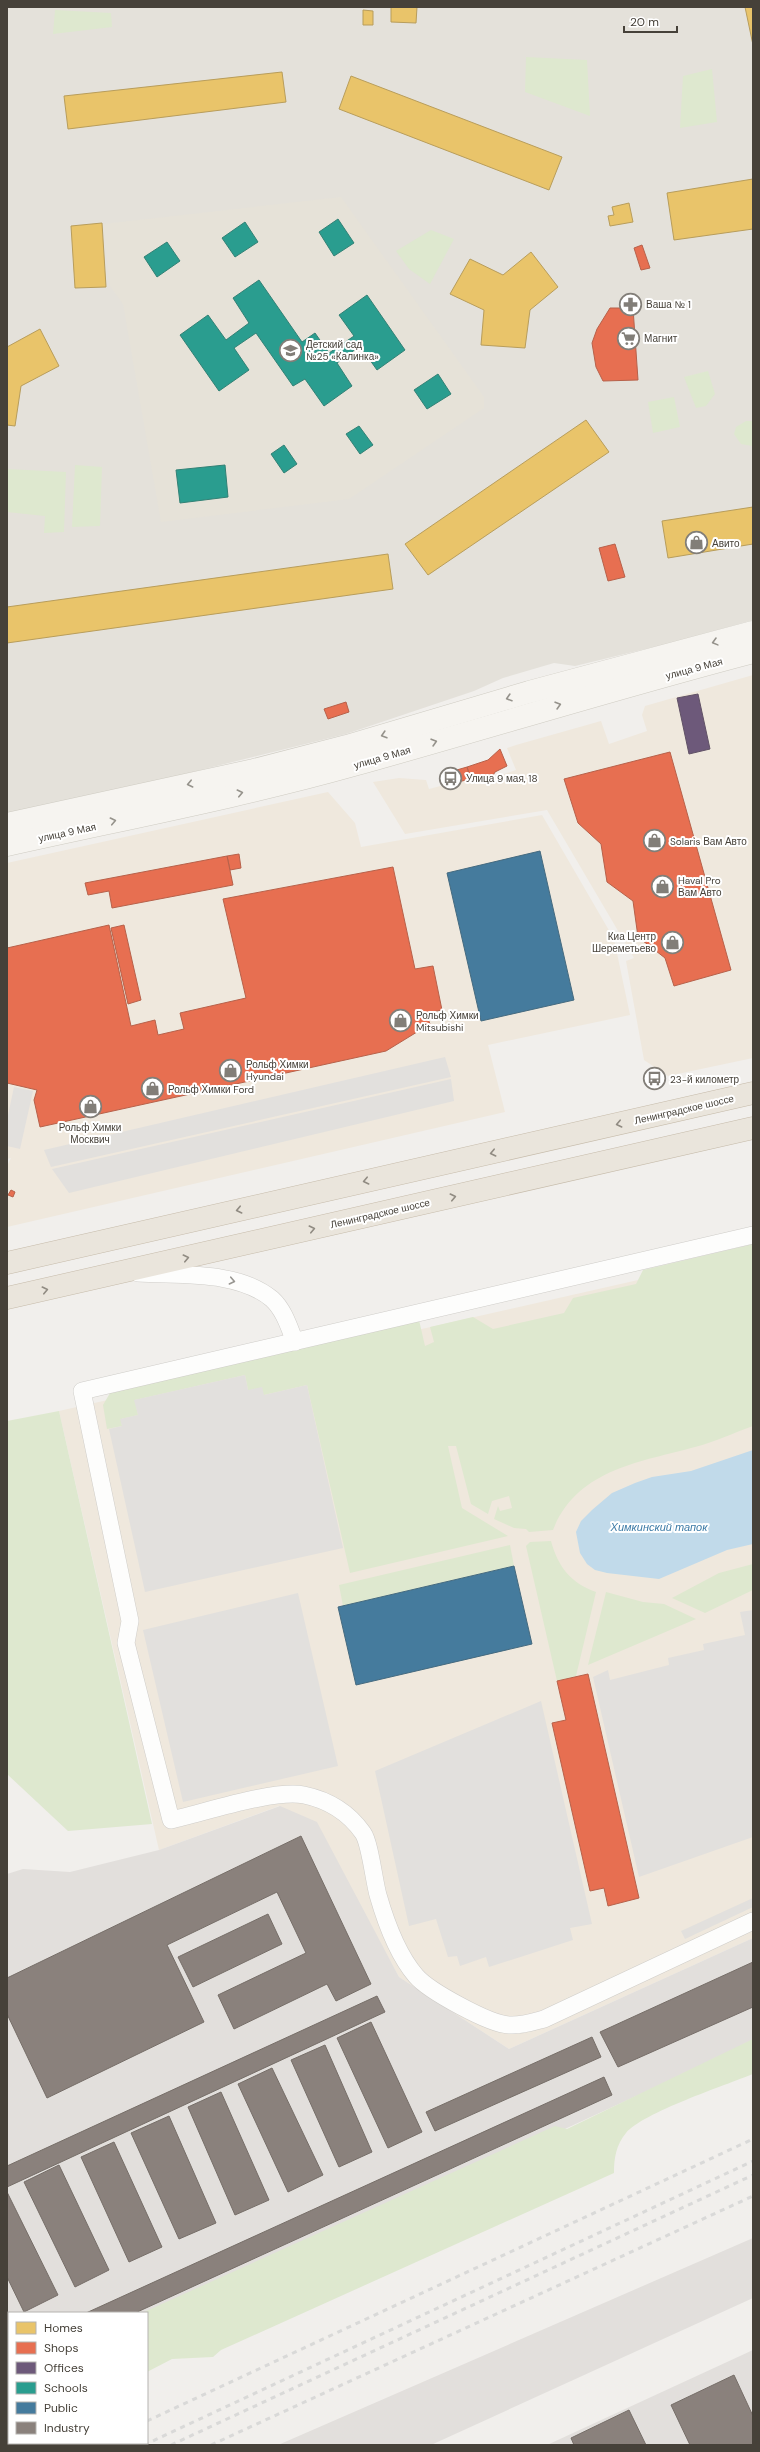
<svg xmlns="http://www.w3.org/2000/svg" width="760" height="2452" viewBox="0 0 760 2452" font-family="'DM Sans',sans-serif">
<style>
.residential{fill:#e4e1da}
.commercial{fill:#efe8dd}
.industrial{fill:#e2dfdc}
.education{fill:#e6e2d8}
.green{fill:#dee8cf}
.parking{fill:#e2e0dd}
.water{fill:#c1daea}
.homes{fill:#e9c46a;stroke:#b89d5b}
.shops{fill:#e76f51;stroke:#b7614a}
.offices{fill:#6d597a;stroke:#615266}
.schools{fill:#2a9d8f;stroke:#328175}
.public{fill:#457b9d;stroke:#456a7f}
.industry{fill:#8a817c;stroke:#766e68}
.lines{fill:none;stroke-linecap:round;stroke-linejoin:round}
.street-casing{stroke:#cfcdc9;stroke-width:18}
.secondary-casing{stroke:#cfccc3;stroke-width:23}
.highway-casing{stroke:#c6bbaa;stroke-width:23}
.street{stroke:#fdfdfc;stroke-width:17}
.secondary{stroke:#f6f4f0;stroke-width:22}
.highway{stroke:#eae5dc;stroke-width:22}
.rail{stroke:#d9d9d8;stroke-width:3;stroke-dasharray:5 5;stroke-linecap:butt}
.oneway{stroke:#95928b}
.oneway2{stroke:#908b82}
.oneway3{stroke:#989691}
.labels{text-anchor:middle;stroke-width:4;stroke-linejoin:round;paint-order:stroke}
.poi-label{font-size:10px;fill:#464139;stroke:#fff;text-anchor:start}
.street-label{font-size:10px;fill:#464139;stroke:#fff}
.water-label{font-size:11px;font-style:italic;fill:#3d7ba6;stroke:#fff}
</style>
<rect width="100%" height="100%" fill="#f1efec"/>
<polygon class="residential" points="7,7 753,7 753,620 670,643 575,666 554,663 503,678 474,691 346,734 164,779 7,814"/>
<g class="commercial">
<polygon points="753,675 753,1058 668,1076 644,1060 626,961 634,958 547,810 405,834 373,782 399,778 426,780 429,789 471,778 472,781 479,783 516,770 507,748 516,745 601,721 609,744 647,731 642,715 645,706"/>
<polygon points="328,792 355,823 361,847 542,815 614,939 630,1015 488,1045 505,1112 7,1227 7,1166 11,1158 7,1159 7,863"/>
<polygon points="753,1254 753,1938 509,2049 399,1977 363,1911 279,1806 159,1850 59,1411"/>
</g>
<g class="industrial">
<polygon points="280,1806 317,1822 399,1977 509,2049 753,1938 753,2042 147,2322 147,2313 9,2313 9,2386 7,2387 7,1874 23,1869 70,1872 159,1850"/>
<polygon points="753,2238 753,2298 431,2445 278,2445"/>
<polygon points="753,2350 753,2445 547,2445"/>
</g>
<polygon class="education" points="341,197 484,397 484,408 349,499 161,522 123,304 110,286 103,224"/>
<g class="green">
<polygon points="55,10 111,13 112,27 53,34"/>
<polygon points="526,57 587,60 590,116 525,92"/>
<polygon points="712,69 717,122 680,128 683,76"/>
<polygon points="431,230 454,239 430,284 409,269 396,251"/>
<polygon points="708,371 715,394 706,406 696,408 684,377"/>
<polygon points="674,397 680,427 653,433 648,402"/>
<polygon points="746,421 753,421 752,446 741,444 734,434 736,427"/>
<polygon points="75,465 102,467 100,526 72,527"/>
<polygon points="7,469 66,472 64,532 44,533 45,516 7,512"/>
<path d="M753 1244V1426C733 1433 715 1442 695 1447 641 1462 577 1469 553 1530L529 1532 526 1529 514 1528 494 1519 498 1506 500 1511 512 1508 509 1496 492 1501 488 1514 471 1504 456 1446H448L462 1508 508 1536 350 1573 307 1385 264 1395 248 1390 245 1375 135 1400 138 1415 121 1419 122 1426 107 1429 103 1405 110 1393 419 1320 425 1346 434 1342 430 1327 473 1317 493 1329 564 1313 573 1298 636 1284 643 1270Z"/>
<polygon points="59,1411 152,1824 68,1831 7,1774 7,1421"/>
<path d="M551 1541C558 1567 571 1583 596 1592L576 1676 557 1681 526 1546 530 1542Z"/>
<polygon points="510,1545 514,1566 343,1606 339,1585"/>
<polygon points="753,1564 753,1590 705,1613 672,1598 719,1573"/>
<polygon points="606,1592 643,1602 664,1604 696,1619 588,1665"/>
<path d="M753 2039V2074C726 2085 642 2113 626 2133 616 2145 614 2158 614 2173L221 2350 213 2357 172 2359 147 2372V2313H142L555 2126 567 2129Z"/>
<polygon points="9,2373 9,2443 39,2443 35,2445 7,2445 7,2374"/>
</g>
<g class="parking">
<polygon points="445,1057 451,1077 51,1167 44,1150"/>
<polygon points="451,1079 454,1101 69,1193 52,1169"/>
<polygon points="14,1087 33,1091 20,1149 7,1146 7,1120"/>
<polygon points="245,1375 248,1390 262,1387 264,1395 307,1385 343,1548 145,1592 109,1429 122,1426 120,1419 138,1415 134,1400"/>
<polygon points="298,1593 338,1766 183,1802 143,1630"/>
<polygon points="753,1610 753,1837 639,1877 593,1677 608,1670 610,1680 669,1665 668,1658 704,1650 703,1644 745,1635 740,1612"/>
<polygon points="541,1701 592,1924 570,1928 573,1940 489,1967 486,1957 460,1966 457,1956 448,1957 436,1919 409,1926 375,1771"/>
<polygon points="753,1898 753,1907 685,1939 681,1931"/>
</g>
<polygon class="water" points="753,1450 753,1544 727,1550 659,1579 607,1573 595,1570 587,1564 580,1553 576,1532 581,1521 592,1510 612,1493 635,1483 652,1477 691,1471"/>
<g class="homes">
<polygon points="391,7 417,7 416,23 391,22"/>
<polygon points="745,7 753,7 753,45"/>
<polygon points="363,10 373,11 373,25 363,25"/>
<polygon points="282,72 286,102 68,129 64,96"/>
<polygon points="351,76 562,157 549,190 339,109"/>
<polygon points="753,179 753,229 674,240 667,193"/>
<polygon points="629,203 633,222 610,226 608,216 614,215 612,207"/>
<polygon points="102,223 106,287 75,288 71,226"/>
<polygon points="531,252 558,287 530,310 525,348 481,345 484,310 450,294 470,259 503,275"/>
<polygon points="40,329 59,366 21,386 15,426 7,425 7,347"/>
<polygon points="586,420 609,452 428,575 405,544"/>
<polygon points="753,507 753,544 668,558 662,521"/>
<polygon points="388,554 393,589 7,643 7,607"/>
</g>
<g class="shops">
<polygon points="642,245 650,268 641,270 634,248"/>
<polygon points="610,308 633,308 638,380 603,381 596,367 592,343 597,329"/>
<polygon points="615,544 625,577 608,581 599,548"/>
<polygon points="346,702 349,712 328,719 324,709"/>
<polygon points="500,749 507,766 495,772 491,779 479,783 472,781 467,767 488,760"/>
<polygon points="670,752 731,970 674,986 665,958 638,937 633,901 607,882 601,844 578,823 564,779"/>
<polygon points="467,767 470,779 446,785 443,774"/>
<polygon points="239,854 241,868 230,870 227,856"/>
<polygon points="227,856 233,885 112,908 109,891 88,895 85,883"/>
<polygon points="393,867 415,969 433,966 442,1010 426,1013 430,1024 386,1051 40,1127 34,1100 37,1090 7,1083 7,948 109,925 131,1026 155,1020 158,1035 184,1029 180,1013 246,998 223,899"/>
<polygon points="124,925 141,1000 128,1004 111,928"/>
<polygon points="11,1190 15,1192 13,1197 8,1195"/>
<polygon points="588,1674 639,1898 608,1906 604,1888 590,1891 552,1723 566,1720 557,1681"/>
</g>
<polygon class="offices" points="698,694 710,749 689,754 677,698"/>
<g class="schools">
<polygon points="338,219 354,243 334,256 319,232"/>
<polygon points="245,222 258,242 235,257 222,238"/>
<polygon points="167,242 180,261 157,277 144,257"/>
<polygon points="259,280 302,342 315,333 329,353 354,336 339,315 367,295 405,350 377,370 360,346 337,363 352,386 324,406 305,379 293,386 256,333 234,348 249,370 219,391 180,335 208,315 226,340 249,323 233,298"/>
<polygon points="438,374 451,394 427,409 414,390"/>
<polygon points="359,426 373,445 360,454 346,434"/>
<polygon points="284,445 297,464 284,473 271,454"/>
<polygon points="225,465 228,497 180,503 176,470"/>
</g>
<g class="public">
<polygon points="540,851 574,1000 481,1021 447,873"/>
<polygon points="514,1566 532,1644 356,1685 338,1607"/>
</g>
<g class="industry">
<polygon points="301,1836 371,1984 336,2001 327,1984 234,2029 218,1995 306,1953 277,1892 167,1945 204,2022 47,2098 7,2014 7,1978"/>
<polygon points="268,1914 282,1944 193,1987 178,1957"/>
<polygon points="753,1962 753,2007 618,2067 600,2032"/>
<polygon points="377,1996 385,2012 7,2187 7,2166"/>
<polygon points="371,2022 422,2132 388,2148 337,2038"/>
<polygon points="592,2037 601,2057 435,2131 426,2112"/>
<polygon points="325,2045 372,2152 339,2167 291,2060"/>
<polygon points="272,2068 323,2175 288,2192 238,2084"/>
<polygon points="604,2077 612,2095 135,2313 86,2313"/>
<polygon points="221,2092 269,2200 235,2215 188,2107"/>
<polygon points="169,2116 216,2223 179,2239 131,2133"/>
<polygon points="114,2142 162,2247 129,2262 81,2157"/>
<polygon points="59,2165 109,2270 75,2287 24,2182"/>
<polygon points="7,2192 58,2295 24,2312 7,2277"/>
<polygon points="9,2348 9,2370 7,2371 7,2349"/>
<polygon points="734,2375 753,2416 753,2445 690,2445 671,2405"/>
<polygon points="629,2410 646,2445 574,2445 571,2438"/>
</g>
<g class="lines">
<defs>
<g id="street">
<path d="M753 1235 82 1391 130 1621 126 1643 171 1820C203 1813 274 1789 304 1795 328 1800 349 1813 363 1833 370 1843 374 1881 378 1895 386 1923 397 1954 416 1976 429 1991 489 2024 509 2025 521 2026 533 2022 544 2019L753 1921"/>
<path d="M138 1273C180 1276 237 1270 272 1299 284 1310 289 1327 295 1342"/>
</g>
<g id="secondary">
<polyline points="7,824 254,770 347,746 529,692 753,632"/>
<path d="M7 845C123 819 240 797 354 765 487 728 619 687 753 652"/>
</g>
<g id="highway">
<polyline points="7,1263 753,1093"/>
<polyline points="7,1298 753,1128"/>
</g>
</defs>
<use href="#street" class="street-casing"/>
<use href="#secondary" class="secondary-casing"/>
<use href="#highway" class="highway-casing"/>
<use href="#street" class="street"/>
<use href="#secondary" class="secondary"/>
<use href="#highway" class="highway"/>
<g class="rail">
<polyline points="147,2421 753,2139"/>
<polyline points="95,2445 99,2443"/>
<polyline points="144,2445 753,2161"/>
<polyline points="171,2445 753,2175"/>
<polyline points="211,2445 753,2196"/>
</g>
</g>
<defs><path id="oneway-chevron" d="M-2-3.5L2.5 0L-2 3.5" fill="none" stroke-width="1.6" stroke-linecap="round" stroke-linejoin="round"/></defs>
<g class="oneway">
<use href="#oneway-chevron" transform="translate(715 642) rotate(165)"/>
<use href="#oneway-chevron" transform="translate(509 698) rotate(163)"/>
<use href="#oneway-chevron" transform="translate(558 705) rotate(-16)"/>
<use href="#oneway-chevron" transform="translate(384 735) rotate(163)"/>
<use href="#oneway-chevron" transform="translate(434 742) rotate(-16)"/>
<use href="#oneway-chevron" transform="translate(190 784) rotate(167)"/>
<use href="#oneway-chevron" transform="translate(240 793) rotate(-13)"/>
<use href="#oneway-chevron" transform="translate(113 821) rotate(-12)"/>
</g>
<g class="oneway2">
<use href="#oneway-chevron" transform="translate(619 1124) rotate(167)"/>
<use href="#oneway-chevron" transform="translate(493 1153) rotate(167)"/>
<use href="#oneway-chevron" transform="translate(366 1181) rotate(167)"/>
<use href="#oneway-chevron" transform="translate(453 1197) rotate(-13)"/>
<use href="#oneway-chevron" transform="translate(239 1210) rotate(167)"/>
<use href="#oneway-chevron" transform="translate(312 1229) rotate(-13)"/>
<use href="#oneway-chevron" transform="translate(186 1258) rotate(-13)"/>
<use href="#oneway-chevron" transform="translate(45 1290) rotate(-13)"/>
</g>
<use class="oneway3" href="#oneway-chevron" transform="translate(232 1281) rotate(12)"/>
<defs>
<symbol id="pharmacy-ring" viewBox="-11 -11 22 22"><circle r="9.5" fill="#fff" stroke="#827e78" stroke-width="1.5"/><path d="M-2-6h4v4h4v4h-4v4h-4v-4h-4v-4h4Z" fill="#827e78"/></symbol>
<symbol id="supermarket-ring" viewBox="-11 -11 22 22"><circle r="9.5" fill="#fff" stroke="#827e78" stroke-width="1.5"/><path d="M-6-5.5h2.5l.6 2H6L4.5 2H-2.5L-4.4-4H-6ZM-1.5 3.2a1.3 1.3 0 1 0 .1 0ZM3 3.2a1.3 1.3 0 1 0 .1 0Z" fill="#827e78"/></symbol>
<symbol id="school-ring" viewBox="-11 -11 22 22"><circle r="9.5" fill="#fff" stroke="#827e78" stroke-width="1.5"/><path d="M0-5L7-2L0 1L-7-2ZM-4 1L0 2.5L4 1V4Q0 6-4 4Z" fill="#827e78"/></symbol>
<symbol id="shop-ring" viewBox="-11 -11 22 22"><circle r="9.5" fill="#fff" stroke="#827e78" stroke-width="1.5"/><path d="M-5-2.5h2.3a2.7 3.5 0 0 1 5.4 0H5L5.5 6h-11ZM-1.5-2.5h3a1.5 2.3 0 0 0-3 0Z" fill="#827e78"/></symbol>
<symbol id="bus-ring" viewBox="-11 -11 22 22"><circle r="9.5" fill="#fff" stroke="#827e78" stroke-width="1.5"/><path d="M-5-6H5V4H4V6H2V4H-2V6H-4V4H-5ZM-3.5-4V0h7V-4ZM-3.5 1.2v1.5H-2V1.2ZM2 1.2v1.5H3.5V1.2Z" fill="#827e78"/></symbol>
</defs>
<g fill-rule="evenodd">
<use href="#pharmacy-ring" x="618" y="292" width="25" height="25"/>
<use href="#supermarket-ring" x="616" y="326" width="25" height="25"/>
<use href="#school-ring" x="278" y="338" width="25" height="25"/>
<use href="#shop-ring" x="684" y="530" width="25" height="25"/>
<use href="#bus-ring" x="438" y="766" width="25" height="25"/>
<use href="#shop-ring" x="642" y="828" width="25" height="25"/>
<use href="#shop-ring" x="650" y="874" width="25" height="25"/>
<use href="#shop-ring" x="660" y="930" width="25" height="25"/>
<use href="#shop-ring" x="388" y="1008" width="25" height="25"/>
<use href="#shop-ring" x="218" y="1058" width="25" height="25"/>
<use href="#bus-ring" x="642" y="1066" width="25" height="25"/>
<use href="#shop-ring" x="140" y="1076" width="25" height="25"/>
<use href="#shop-ring" x="78" y="1094" width="25" height="25"/>
</g>
<g class="labels">
<g class="poi-label">
<text x="646" y="308">Ваша № 1</text>
<text x="644" y="342">Магнит</text>
<text x="306" y="348">Детский сад<tspan x="306" dy="12">№25 «Калинка»</tspan></text>
<text x="712" y="547">Авито</text>
<text x="466" y="782">Улица 9 мая, 18</text>
<text x="670" y="845">Solaris Вам Авто</text>
<text x="678" y="884">Haval Pro<tspan x="678" dy="12">Вам Авто</tspan></text>
<text x="656" y="940" text-anchor="end">Киа Центр<tspan x="656" dy="12">Шереметьево</tspan></text>
<text x="416" y="1019">Рольф Химки<tspan x="416" dy="12">Mitsubishi</tspan></text>
<text x="246" y="1068">Рольф Химки<tspan x="246" dy="12">Hyundai</tspan></text>
<text x="670" y="1083">23-й километр</text>
<text x="168" y="1093">Рольф Химки Ford</text>
<text x="90" y="1131" text-anchor="middle">Рольф Химки<tspan x="90" dy="12">Москвич</tspan></text>
</g>
<g class="street-label">
<text transform="translate(694 668) rotate(-15)" y="4">улица 9 Мая</text>
<text transform="translate(382 757) rotate(-16)" y="4">улица 9 Мая</text>
<text transform="translate(67 832) rotate(-12)" y="4">улица 9 Мая</text>
<text transform="translate(684 1109) rotate(-13)" y="4">Ленинградское шоссе</text>
<text transform="translate(380 1213) rotate(-13)" y="4">Ленинградское шоссе</text>
</g>
<g class="water-label">
<text x="659" y="1531">Химкинский тапок</text>
</g>
</g>
<rect width="760" height="2452" fill="none" stroke="#464139" stroke-width="16"/>
<rect x="8" y="2312" width="140" height="132" fill="#ffffff" stroke="#b5b3b0"/>
<rect x="16" y="2322" width="20" height="12" fill="#e9c46a" stroke="#b5b3b0"/>
<text x="44" y="2332" font-size="12" fill="#464139">Homes</text>
<rect x="16" y="2342" width="20" height="12" fill="#e76f51" stroke="#b5b3b0"/>
<text x="44" y="2352" font-size="12" fill="#464139">Shops</text>
<rect x="16" y="2362" width="20" height="12" fill="#6d597a" stroke="#b5b3b0"/>
<text x="44" y="2372" font-size="12" fill="#464139">Offices</text>
<rect x="16" y="2382" width="20" height="12" fill="#2a9d8f" stroke="#b5b3b0"/>
<text x="44" y="2392" font-size="12" fill="#464139">Schools</text>
<rect x="16" y="2402" width="20" height="12" fill="#457b9d" stroke="#b5b3b0"/>
<text x="44" y="2412" font-size="12" fill="#464139">Public</text>
<rect x="16" y="2422" width="20" height="12" fill="#8a817c" stroke="#b5b3b0"/>
<text x="44" y="2432" font-size="12" fill="#464139">Industry</text>
<path d="M624 26v6h53v-6" fill="none" stroke="#464139" stroke-width="2"/>
<text x="630" y="26" font-size="12" fill="#464139" stroke="#ffffff" stroke-width="3" paint-order="stroke">20 m</text>
</svg>
